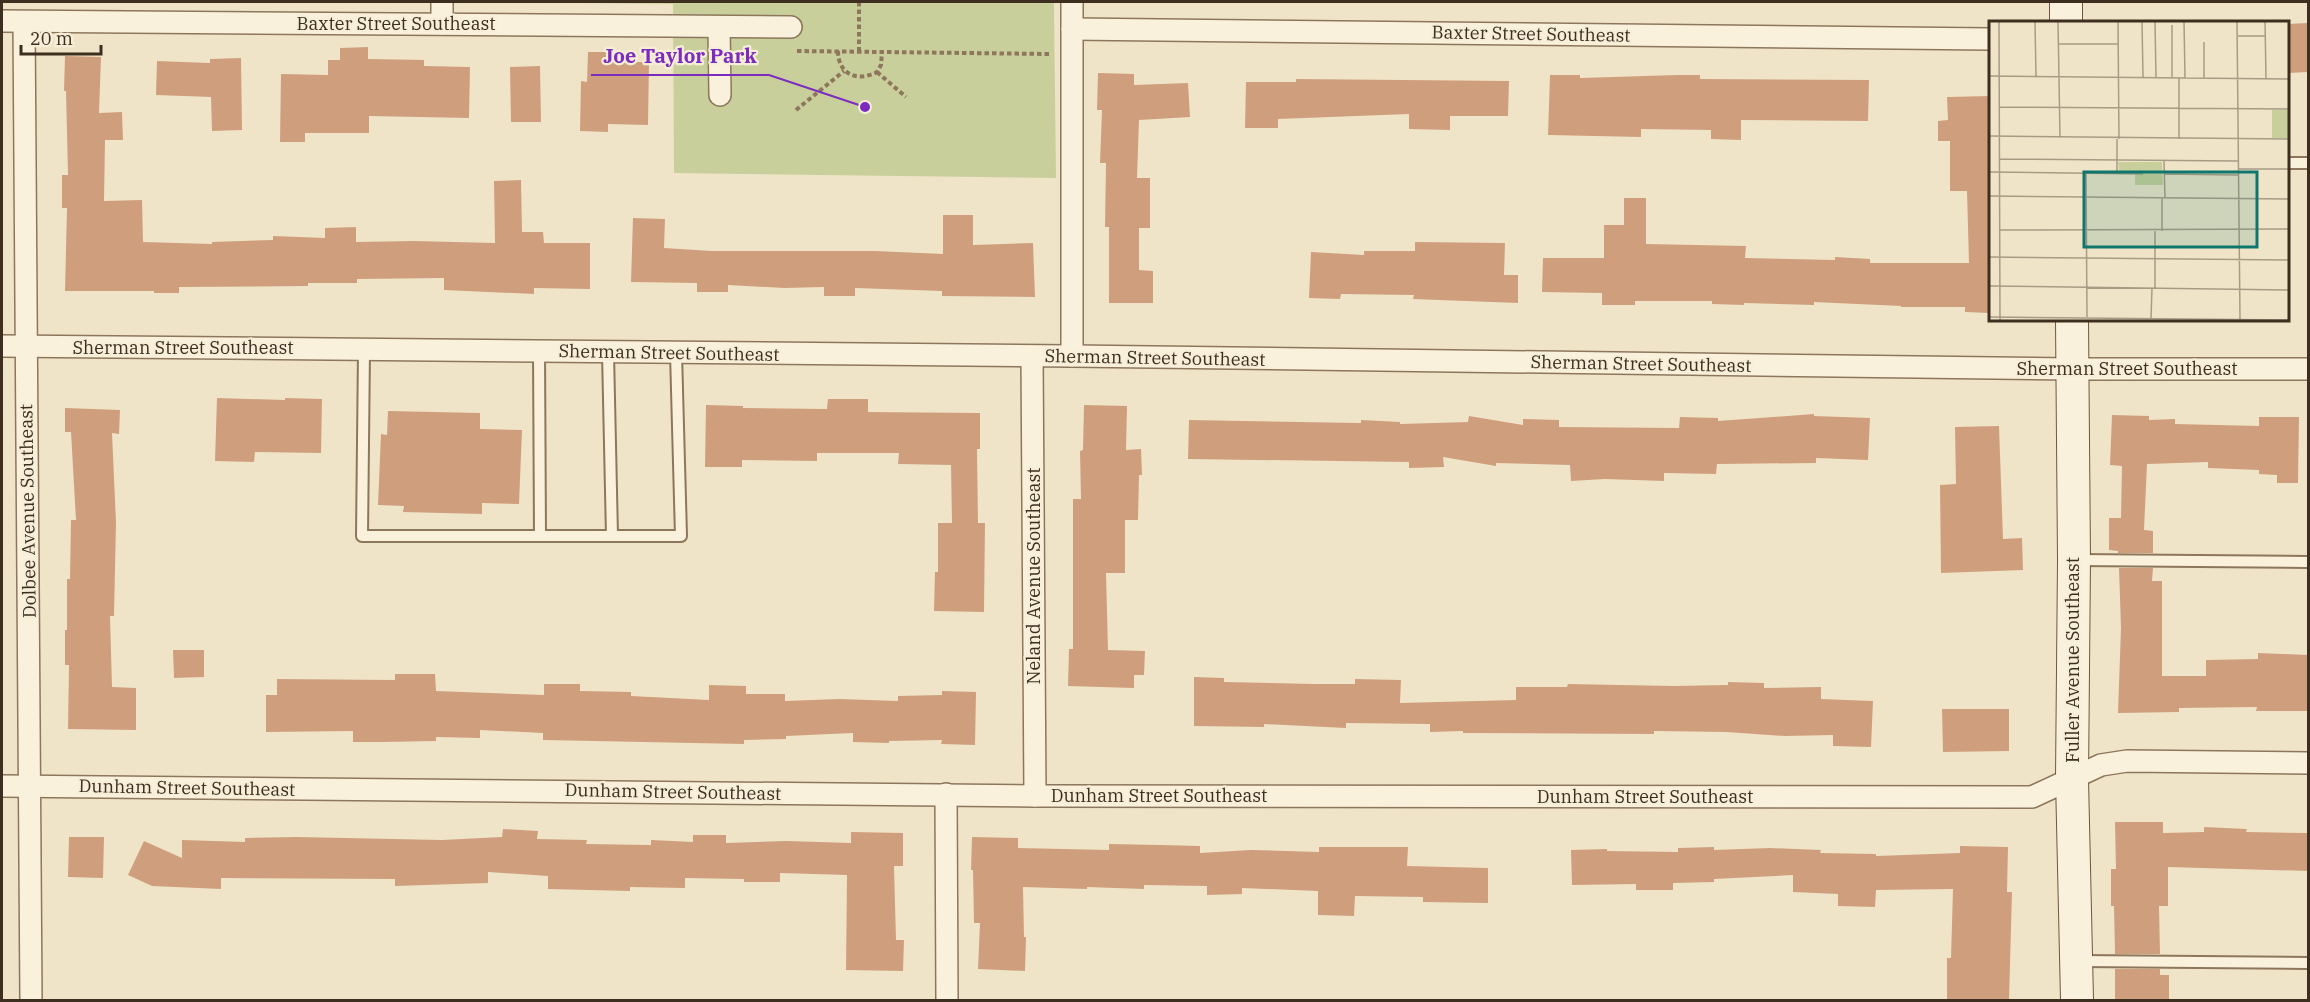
<svg xmlns="http://www.w3.org/2000/svg" width="2310" height="1002" viewBox="0 0 2310 1002" font-family="'IBM Plex Serif',serif">
<style>
.green{fill:#c9cf9b}
.building{fill:#cf9f7d}
.lines{fill:none;stroke-linecap:round;stroke-linejoin:round}
.service-casing{stroke:#8d765c;stroke-width:14}
.minor-casing{stroke:#8d765c;stroke-width:24}
.secondary-casing{stroke:#6f573f;stroke-width:34}
.path{stroke:#8d765c;stroke-width:4;stroke-dasharray:4.5 3;stroke-linecap:butt}
.service{stroke:#faf1dc;stroke-width:10}
.minor{stroke:#faf1dc;stroke-width:21}
.secondary{stroke:#faf1dc;stroke-width:32}
.labels{text-anchor:middle;stroke-width:4.5;stroke-linejoin:round;paint-order:stroke}
.street-label{font-size:18px;fill:#3d2e20;stroke:#f7eed8}
.inset-road{fill:none;stroke:#a89b85;stroke-width:1.5}
.view{fill:#0f766e;fill-opacity:0.15;stroke:#0f766e;stroke-width:3}
.inset-edge{fill:none;stroke:#3d2e20;stroke-width:3}
.leader{fill:none;stroke:#7b2cbf;stroke-width:2}
.callout-dot{fill:#7b2cbf;stroke:#f7eed8;stroke-width:2}
.callout-label{font-size:20px;text-anchor:middle;font-weight:bold;fill:#7b2cbf;stroke:#f7eed8;stroke-width:4.5;stroke-linejoin:round;paint-order:stroke}
</style>
<rect width="100%" height="100%" fill="#f0e4c8"/>
<polygon class="green" points="470,2 1054,2 1056,178 674,173 673,4"/>
<g class="building">
<polygon points="2308,23 2308,72 2288,73 2288,24"/>
<polygon points="368,47 368,59 424,60 424,66 470,67 469,118 369,116 369,133 305,133 305,142 280,142 281,74 328,75 328,60 340,60 340,48"/>
<polygon points="588,52 609,52 609,62 649,62 648,125 608,124 608,132 580,131 581,81 587,82"/>
<polygon points="65,56 101,57 99,113 122,112 123,140 105,140 104,201 142,200 143,242 212,244 212,242 273,240 273,236 325,238 325,228 356,227 356,242 414,241 495,243 494,181 521,180 522,232 543,232 544,243 590,243 590,289 534,288 534,294 444,290 444,278 357,279 357,283 308,283 308,286 179,287 179,293 154,293 154,291 65,291 67,208 62,208 62,175 68,175 66,91 64,91"/>
<polygon points="241,58 242,130 212,131 211,97 156,95 157,61 210,63 210,59"/>
<polygon points="540,66 541,122 511,122 510,67"/>
<polygon points="1098,73 1134,74 1134,85 1188,83 1190,117 1139,120 1137,178 1150,178 1150,228 1139,228 1139,270 1153,271 1153,303 1109,303 1109,227 1105,227 1106,163 1100,163 1102,110 1097,110"/>
<polygon points="1550,75 1580,75 1580,78 1677,75 1700,75 1700,79 1869,80 1868,121 1741,120 1741,140 1711,139 1711,130 1641,129 1641,137 1548,135"/>
<polygon points="1296,79 1509,81 1508,116 1450,116 1450,130 1409,129 1409,114 1278,119 1278,128 1245,128 1246,82 1296,82"/>
<polygon points="1990,96 1990,313 1965,312 1965,307 1901,307 1901,306 1814,302 1814,305 1744,303 1744,305 1712,304 1712,301 1635,301 1635,305 1602,305 1602,293 1542,292 1543,258 1604,258 1604,225 1624,225 1624,198 1646,198 1646,244 1746,246 1745,258 1835,260 1835,257 1870,259 1870,263 1969,263 1967,191 1950,191 1950,141 1938,141 1938,121 1948,120 1947,97"/>
<polygon points="943,215 973,215 973,245 1033,243 1035,297 942,296 942,291 855,288 855,296 824,296 824,287 784,288 728,285 728,292 697,292 697,283 631,282 633,218 665,219 664,248 712,251 875,251 943,254"/>
<polygon points="1415,242 1505,243 1504,275 1518,275 1518,303 1413,299 1414,295 1341,294 1340,299 1309,298 1311,252 1364,255 1364,251 1415,251"/>
<polygon points="217,398 285,400 285,398 322,399 321,453 255,452 254,462 215,461"/>
<polygon points="828,399 868,399 868,412 980,413 980,449 977,449 978,523 985,523 984,612 934,611 935,572 938,572 938,523 952,523 951,465 898,464 899,453 817,453 817,461 742,460 742,467 705,467 706,405 743,406 743,408 827,409"/>
<polygon points="1084,405 1127,406 1126,450 1141,449 1142,475 1139,475 1138,520 1125,520 1125,573 1106,573 1108,650 1145,651 1144,675 1134,675 1134,688 1068,686 1069,649 1073,649 1073,499 1081,499 1080,451 1083,450"/>
<polygon points="65,408 120,410 119,434 112,433 116,523 114,616 110,616 112,687 136,688 136,730 68,729 69,665 65,665 65,630 67,630 67,579 70,579 71,520 76,520 71,432 65,432"/>
<polygon points="388,411 480,413 480,429 522,430 519,504 482,503 482,514 403,512 404,506 378,505 381,434 387,435"/>
<polygon points="1814,414 1814,416 1870,418 1868,460 1816,458 1816,463 1717,464 1716,474 1664,473 1664,481 1605,479 1571,481 1570,465 1496,463 1496,466 1443,457 1444,467 1409,468 1409,462 1188,459 1189,420 1361,423 1361,420 1400,422 1400,424 1468,422 1469,416 1523,425 1523,419 1559,420 1559,427 1679,428 1680,417 1718,418 1718,421"/>
<polygon points="2112,415 2149,416 2149,420 2175,419 2175,424 2259,426 2259,417 2299,417 2298,483 2277,483 2277,475 2259,474 2259,470 2208,468 2208,462 2147,464 2144,530 2153,531 2153,553 2118,553 2118,551 2109,550 2109,518 2121,518 2122,466 2110,465"/>
<polygon points="1999,426 2003,539 2022,538 2023,570 1941,573 1940,485 1956,484 1955,427"/>
<polygon points="2119,568 2153,568 2152,581 2162,581 2162,676 2206,676 2206,660 2258,659 2258,653 2308,655 2308,711 2256,711 2257,707 2179,708 2179,712 2118,713 2121,628"/>
<polygon points="173,650 204,650 204,677 174,678"/>
<polygon points="395,674 435,674 436,691 544,695 544,684 580,684 580,691 631,692 631,696 709,700 709,685 746,686 746,694 785,694 785,701 839,699 898,701 898,696 942,695 942,691 976,692 975,745 941,744 942,740 889,741 889,743 853,742 853,733 786,736 786,739 744,740 744,744 543,740 543,733 480,730 480,738 436,737 436,741 382,742 353,742 353,731 266,732 266,695 277,695 277,679 395,680"/>
<polygon points="1194,677 1224,678 1224,682 1314,684 1355,684 1355,679 1401,680 1400,703 1516,700 1516,687 1567,687 1568,684 1674,686 1728,685 1728,682 1764,683 1764,688 1821,687 1821,699 1873,701 1871,747 1833,746 1833,735 1785,736 1726,732 1654,731 1654,734 1463,733 1463,731 1430,732 1430,724 1346,723 1346,728 1264,724 1264,727 1194,726"/>
<polygon points="1942,709 2009,709 2009,751 1943,752"/>
<polygon points="2115,822 2163,822 2163,833 2204,832 2204,827 2247,829 2246,832 2308,833 2308,871 2168,867 2168,906 2159,906 2160,954 2115,954 2114,906 2111,906 2111,869 2116,869"/>
<polygon points="503,829 538,831 537,839 587,840 586,844 651,845 651,840 693,842 693,835 726,835 726,843 787,841 851,843 851,832 903,833 903,866 894,866 896,940 904,940 903,971 846,970 847,875 780,873 780,882 744,882 744,879 685,878 685,888 630,887 630,891 548,889 548,876 488,872 488,883 395,886 395,879 221,878 221,889 152,886 128,875 144,841 182,858 182,840 245,842 245,838 297,837 442,840 502,837"/>
<polygon points="69,837 104,837 103,878 68,877"/>
<polygon points="972,837 1018,838 1018,848 1109,850 1109,844 1160,845 1200,846 1200,853 1251,850 1319,852 1319,847 1408,847 1407,866 1488,868 1488,903 1423,902 1423,897 1355,896 1354,916 1318,915 1318,891 1242,888 1242,894 1207,895 1207,886 1144,885 1144,889 1087,887 1087,889 1023,887 1024,937 1026,937 1025,971 978,969 980,923 974,923 973,870 971,870"/>
<polygon points="1960,846 2008,847 2007,892 2012,892 2009,1000 1947,1000 1947,958 1951,958 1953,889 1876,890 1875,907 1838,906 1838,894 1793,892 1793,875 1714,879 1714,882 1673,883 1673,890 1636,890 1636,884 1572,885 1571,850 1607,849 1607,851 1678,852 1678,848 1714,847 1714,850 1770,848 1821,850 1820,853 1876,854 1876,856 1960,853"/>
<polygon points="2115,969 2160,969 2160,975 2169,975 2169,1000 2115,1000"/>
</g>
<g class="lines">
<defs>
<g id="service">
<polyline points="2288,163 2308,163"/>
<polyline points="364,350 362,536 681,536 676,353"/>
<polyline points="539,351 540,536"/>
<polyline points="608,353 612,536"/>
<polyline points="2077,560 2308,562"/>
<polyline points="2080,961 2308,963"/>
</g>
<g id="minor">
<polyline points="442,2 442,24"/>
<polyline points="1072,2 1072,356"/>
<polyline points="2,21 791,27"/>
<polyline points="24,22 31,1000"/>
<polyline points="719,27 720,95"/>
<polyline points="1072,29 1990,39"/>
<polyline points="2,346 1072,356 2073,369 2308,369"/>
<polyline points="1032,356 1035,796"/>
<polyline points="2,786 1035,796 2032,797 2101,765 2127,761 2308,763"/>
<polyline points="946,794 947,1000"/>
</g>
<g id="secondary">
<polyline points="2066,2 2066,22"/>
<polyline points="2072,320 2074,560 2072,779 2077,1000"/>
</g>
</defs>
<use href="#service" class="service-casing"/>
<use href="#minor" class="minor-casing"/>
<use href="#secondary" class="secondary-casing"/>
<g class="path">
<polyline points="859,2 859,52"/>
<polyline points="797,51 1050,54"/>
<path d="M838 51C838 75 858 82 877 72L881 65 882 52"/>
<polyline points="877,72 906,97"/>
<polyline points="796,110 844,71"/>
</g>
<use href="#service" class="service"/>
<use href="#minor" class="minor"/>
<use href="#secondary" class="secondary"/>
</g>
<g class="labels">
<g class="street-label">
<text x="396" y="30">Baxter Street Southeast</text>
<text transform="translate(1531 34) rotate(1)" y="6">Baxter Street Southeast</text>
<text x="183" y="354">Sherman Street Southeast</text>
<text transform="translate(669 353) rotate(1)" y="6">Sherman Street Southeast</text>
<text transform="translate(1155 358) rotate(1)" y="6">Sherman Street Southeast</text>
<text transform="translate(1641 364) rotate(1)" y="6">Sherman Street Southeast</text>
<text x="2127" y="375">Sherman Street Southeast</text>
<text transform="translate(28 511) rotate(-91)" y="6">Dolbee Avenue Southeast</text>
<text transform="translate(1034 576) rotate(-90)" y="6">Neland Avenue Southeast</text>
<text transform="translate(2073 660) rotate(-90)" y="6">Fuller Avenue Southeast</text>
<text transform="translate(187 788) rotate(1)" y="6">Dunham Street Southeast</text>
<text transform="translate(673 792) rotate(1)" y="6">Dunham Street Southeast</text>
<text x="1159" y="802">Dunham Street Southeast</text>
<text x="1645" y="803">Dunham Street Southeast</text>
</g>
</g>
<g transform="translate(1989 21)">
<rect width="300" height="300" fill="#f0e4c8"/>
<path d="M283 89H300V117H283ZM129 141H173L174 164H146V151H130Z" fill="#c9cf9b"/>
<path class="inset-road" d="M10 0 11 300M46 0 47 56M69 0 71 117M129 0 130 118M153 0 154 56M166 0 167 57M195 0 196 57M248 0 251 298M276 0 277 58M183 4V56M249 15H276M215 21V57M70 23H130M0 55 300 58M11 86 300 88M0 115 300 118M190 118V57M11 138 249 140M175 140 176 177M250 148H300M0 151 154 153M97 152 98 296M128 152V118M176 153 249 154M0 175 300 178M173 177V210M11 209 300 208M166 210V267M0 236 300 239M0 265 300 269M0 296 300 299M162 298 163 267"/>
<path class="view" d="M95 151H268V226H95Z"/>
<rect width="300" height="300" class="inset-edge"/>
</g>
<path class="leader" d="M865 107L769 75H591"/>
<circle class="callout-dot" cx="865" cy="107" r="6"/>
<g class="callout-label">
<text x="680" y="63">Joe Taylor Park</text>
</g>
<rect width="2310" height="1002" fill="none" stroke="#3d2e20" stroke-width="6"/>
<path d="M21 45v9h80v-9" fill="none" stroke="#3d2e20" stroke-width="3"/>
<text x="30" y="45" font-size="18" fill="#3d2e20" stroke="#f7eed8" stroke-width="4.5" paint-order="stroke">20 m</text>
</svg>
